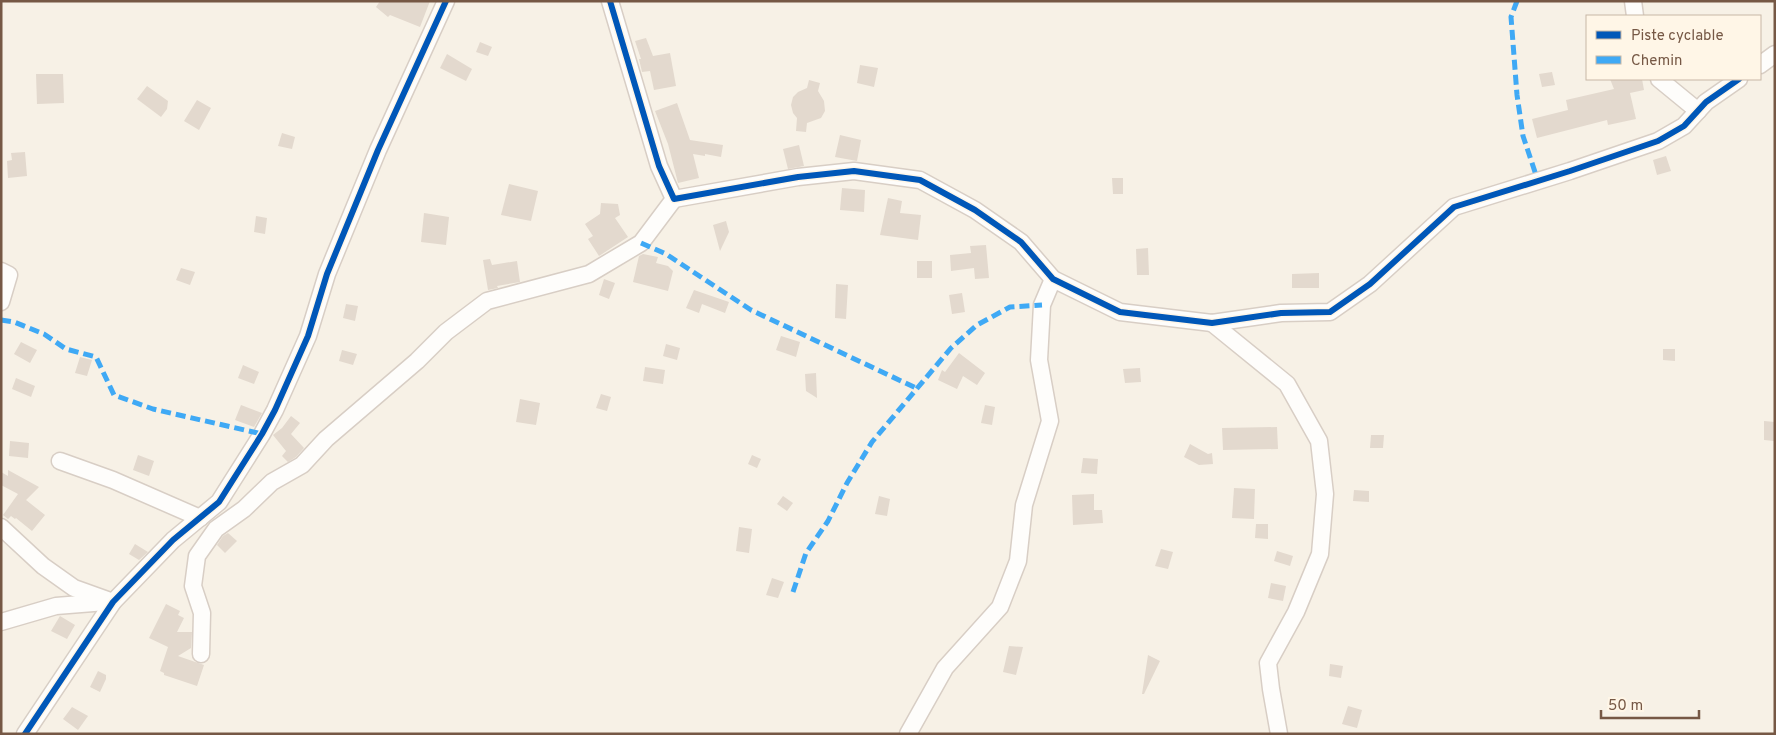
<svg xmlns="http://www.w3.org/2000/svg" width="1776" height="735" viewBox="0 0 1776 735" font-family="Overpass,sans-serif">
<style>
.building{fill:#e3d9ce}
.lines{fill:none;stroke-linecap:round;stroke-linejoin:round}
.minor-casing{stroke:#d8cec5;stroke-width:19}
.minor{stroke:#fefdfb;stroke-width:16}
.quiet{stroke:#3fa9f5;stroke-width:5;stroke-dasharray:10 5;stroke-linecap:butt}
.cycleway-casing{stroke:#fff6e7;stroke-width:9}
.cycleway{stroke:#0057b8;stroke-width:6}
</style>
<rect width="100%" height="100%" fill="#f7f1e6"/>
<g class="building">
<polygon points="380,1 430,1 420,27 390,15 388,17 376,7"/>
<polygon points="646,38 653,56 670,53 676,86 654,90 650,71 642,72 639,59 641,59 635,41"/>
<polygon points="480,42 492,47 488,56 476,52"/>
<polygon points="447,54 472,69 466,81 440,68"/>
<polygon points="860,65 878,68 874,87 857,83"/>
<polygon points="1552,72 1555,85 1542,87 1539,74"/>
<polygon points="36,74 63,74 64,103 37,104"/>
<polygon points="1610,79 1642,79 1644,90 1630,93 1636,119 1608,125 1607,120 1537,138 1532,119 1568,110 1566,100 1614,89"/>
<polygon points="809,80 820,83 818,91 824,101 825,111 821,118 807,123 806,132 796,131 797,118 793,113 791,105 793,97 798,92 807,88"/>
<polygon points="147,86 168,101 167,109 161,117 137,99"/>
<polygon points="197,100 211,108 199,130 184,121"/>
<polygon points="677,103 690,140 723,145 721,157 705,154 705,156 693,154 699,178 678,183 668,144 655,111"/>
<polygon points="282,133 295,137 292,149 278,146"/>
<polygon points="840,135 861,140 857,161 835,157"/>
<polygon points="799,145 804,166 788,169 783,149"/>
<polygon points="25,152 27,176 8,178 7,161 12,160 11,153"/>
<polygon points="1666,156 1671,171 1657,175 1653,160"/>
<polygon points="1112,178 1123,178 1123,194 1113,194"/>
<polygon points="509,184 538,191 531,221 501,215"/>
<polygon points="842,188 865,190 864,212 840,210"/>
<polygon points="888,198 902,201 900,213 921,215 918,240 880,235"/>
<polygon points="601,203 618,204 620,215 615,218 628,237 599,256 588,239 593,236 585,224 600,214"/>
<polygon points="424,213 449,217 446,245 421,242"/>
<polygon points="256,216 267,218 265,234 254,232"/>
<polygon points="726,221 729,232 720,251 713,225"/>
<polygon points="986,245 989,278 975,279 974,268 951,271 950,255 971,253 970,246"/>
<polygon points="1148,248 1149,275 1137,275 1136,249"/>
<polygon points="643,254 658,257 656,263 668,266 673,271 668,291 633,282 639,256"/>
<polygon points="490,259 492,265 517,261 520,282 497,286 498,288 488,290 483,260"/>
<rect x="917" y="261" width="15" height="17"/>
<polygon points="181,268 195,272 190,285 176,280"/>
<polygon points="1319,273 1319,288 1292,288 1292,274"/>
<polygon points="604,279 615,283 609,299 599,295"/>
<polygon points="836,284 848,285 846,319 835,318"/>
<polygon points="694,290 729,302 725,313 702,304 699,313 686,308"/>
<polygon points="962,293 965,312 952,314 949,295"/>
<polygon points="346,304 358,306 355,321 343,318"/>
<polygon points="781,336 800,342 796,357 776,350"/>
<polygon points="21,342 37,350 30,363 14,354"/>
<polygon points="666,344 680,348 677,360 663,356"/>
<polygon points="1663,349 1675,349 1675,361 1663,360"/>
<polygon points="342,350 357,354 353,365 339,361"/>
<polygon points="959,353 985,373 977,385 963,376 957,389 938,380 942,370 945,372"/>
<polygon points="80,357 92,360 87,376 75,373"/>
<polygon points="243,365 259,372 254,384 238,378"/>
<polygon points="645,367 665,370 663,384 643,381"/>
<polygon points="1140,368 1141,382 1125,383 1123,369"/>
<polygon points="816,373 817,398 806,391 805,374"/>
<polygon points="16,378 35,386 31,397 12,389"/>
<polygon points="601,394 611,397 607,411 596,408"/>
<polygon points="520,399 540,403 536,425 516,422"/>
<polygon points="241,405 262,413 254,427 235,420"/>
<polygon points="985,405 995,407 992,425 981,423"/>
<polygon points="291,416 300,423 291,434 304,448 296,457 288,462 282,456 286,451 273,435 282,428"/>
<polygon points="1764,421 1775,422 1774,441 1764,440"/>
<polygon points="1277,427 1278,449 1223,450 1222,428"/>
<polygon points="1371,435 1384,435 1383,448 1370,448"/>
<polygon points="10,441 29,443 28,458 9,456"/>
<polygon points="1190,444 1208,454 1212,453 1213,464 1199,465 1184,457"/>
<polygon points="138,455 154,461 149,476 133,470"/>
<polygon points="752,455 761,459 757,468 748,464"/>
<polygon points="1083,458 1098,459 1097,474 1081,473"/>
<polygon points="8,470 39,487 26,500 45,515 32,531 16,518 15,519 11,516 8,519 3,515 18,494 1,485 1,472 8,476"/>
<polygon points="1234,488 1255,489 1254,519 1232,518"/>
<polygon points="1354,490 1369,491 1369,502 1353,501"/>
<polygon points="1094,494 1094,510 1102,510 1103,523 1073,525 1072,495"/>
<polygon points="783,496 793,503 787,511 777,504"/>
<polygon points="879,496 890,499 887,516 875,514"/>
<polygon points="1256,524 1268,524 1268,539 1255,538"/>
<polygon points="739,527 752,529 749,553 736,551"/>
<polygon points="228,533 237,541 225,553 217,545 223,536"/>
<polygon points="135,544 148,552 139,560 129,554"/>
<polygon points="1161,549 1173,552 1168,569 1155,566"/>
<polygon points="1277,551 1293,556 1290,566 1274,561"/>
<polygon points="772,578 784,582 778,598 766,595"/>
<polygon points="1271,583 1286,586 1283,601 1268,598"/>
<polygon points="166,604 180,611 178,615 184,618 177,632 192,632 191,648 178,656 204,665 197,686 164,675 164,673 160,671 168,647 149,638"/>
<polygon points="60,616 75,625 67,639 51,631"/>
<polygon points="1009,646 1023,647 1016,675 1003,672"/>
<polygon points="1148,655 1160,661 1144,694 1142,694"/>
<polygon points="1330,664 1343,666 1341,678 1329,676"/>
<polygon points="98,671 106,675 106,679 100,692 90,687"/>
<polygon points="1348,706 1362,710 1357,728 1342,724"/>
<polygon points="72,707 88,716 78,730 63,719"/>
</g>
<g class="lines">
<defs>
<g id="minor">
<polyline points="610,1 659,166 674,199 798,177 854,171 920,180 975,210 1021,242 1053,279 1120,312 1212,323 1281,313 1330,312 1370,284 1454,207 1570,171 1658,141 1684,126 1706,102 1739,79"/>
<polyline points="1633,1 1635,16"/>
<polyline points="1760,65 1775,54"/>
<polyline points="1659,79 1698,111"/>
<polyline points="1,271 9,275 1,302"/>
<polyline points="1212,323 1287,384 1319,441 1325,494 1320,554 1296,612 1268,663 1271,689 1279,734"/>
<polyline points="60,461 113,480 200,518"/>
<polyline points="1,527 43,566 74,588 113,602"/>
<polyline points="1,622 56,606 106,602"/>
<polyline points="201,654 202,613 193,586 197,556 216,529 244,509 272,482 302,465 326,439 417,361 446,332 487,301 589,274 641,243 674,199"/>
<polyline points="25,734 113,602 173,540 219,502 262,434 275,410 308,336 327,274 378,150 446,1"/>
<polyline points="908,734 945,668 1000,607 1018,561 1024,505 1050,421 1039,360 1042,305 1053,279"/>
</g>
</defs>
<use href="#minor" class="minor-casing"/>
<use href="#minor" class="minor"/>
<g class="quiet">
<polyline points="1517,1 1511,17 1517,95 1523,136 1538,181"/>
<polyline points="641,243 666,254 751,310 916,388"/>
<polyline points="1,320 14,322 44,334 66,349 96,357 114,395 153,409 262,434"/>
<polyline points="793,592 806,553 828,521 847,483 872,442 951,348 977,325 1010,307 1042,305"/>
</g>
<defs>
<g id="cycleway">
<polyline points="610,1 659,166 674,199 798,177 854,171 920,180 975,210 1021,242 1053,279 1120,312 1212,323 1281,313 1330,312 1370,284 1454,207 1570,171 1658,141 1684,126 1706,102 1739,79"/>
<polyline points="25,734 113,602 173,540 219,502 262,434 275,410 308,336 327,274 378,150 446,1"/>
</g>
</defs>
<use href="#cycleway" class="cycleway-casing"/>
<use href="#cycleway" class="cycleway"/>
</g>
<rect width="1776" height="735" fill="none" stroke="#765845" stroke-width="5"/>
<rect x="1586" y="15" width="175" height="65" fill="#fff6e7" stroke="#c8b7a6"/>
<rect x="1596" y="31" width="25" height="8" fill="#0057b8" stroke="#c8b7a6"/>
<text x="1631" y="40" font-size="15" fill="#765845">Piste cyclable</text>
<rect x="1596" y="56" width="25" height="8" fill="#3fa9f5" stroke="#c8b7a6"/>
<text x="1631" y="65" font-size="15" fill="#765845">Chemin</text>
<path d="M1601 710v8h98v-8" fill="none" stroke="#765845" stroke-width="2.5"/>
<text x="1608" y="710" font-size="15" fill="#765845" stroke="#fff6e7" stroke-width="4" paint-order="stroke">50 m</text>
</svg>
